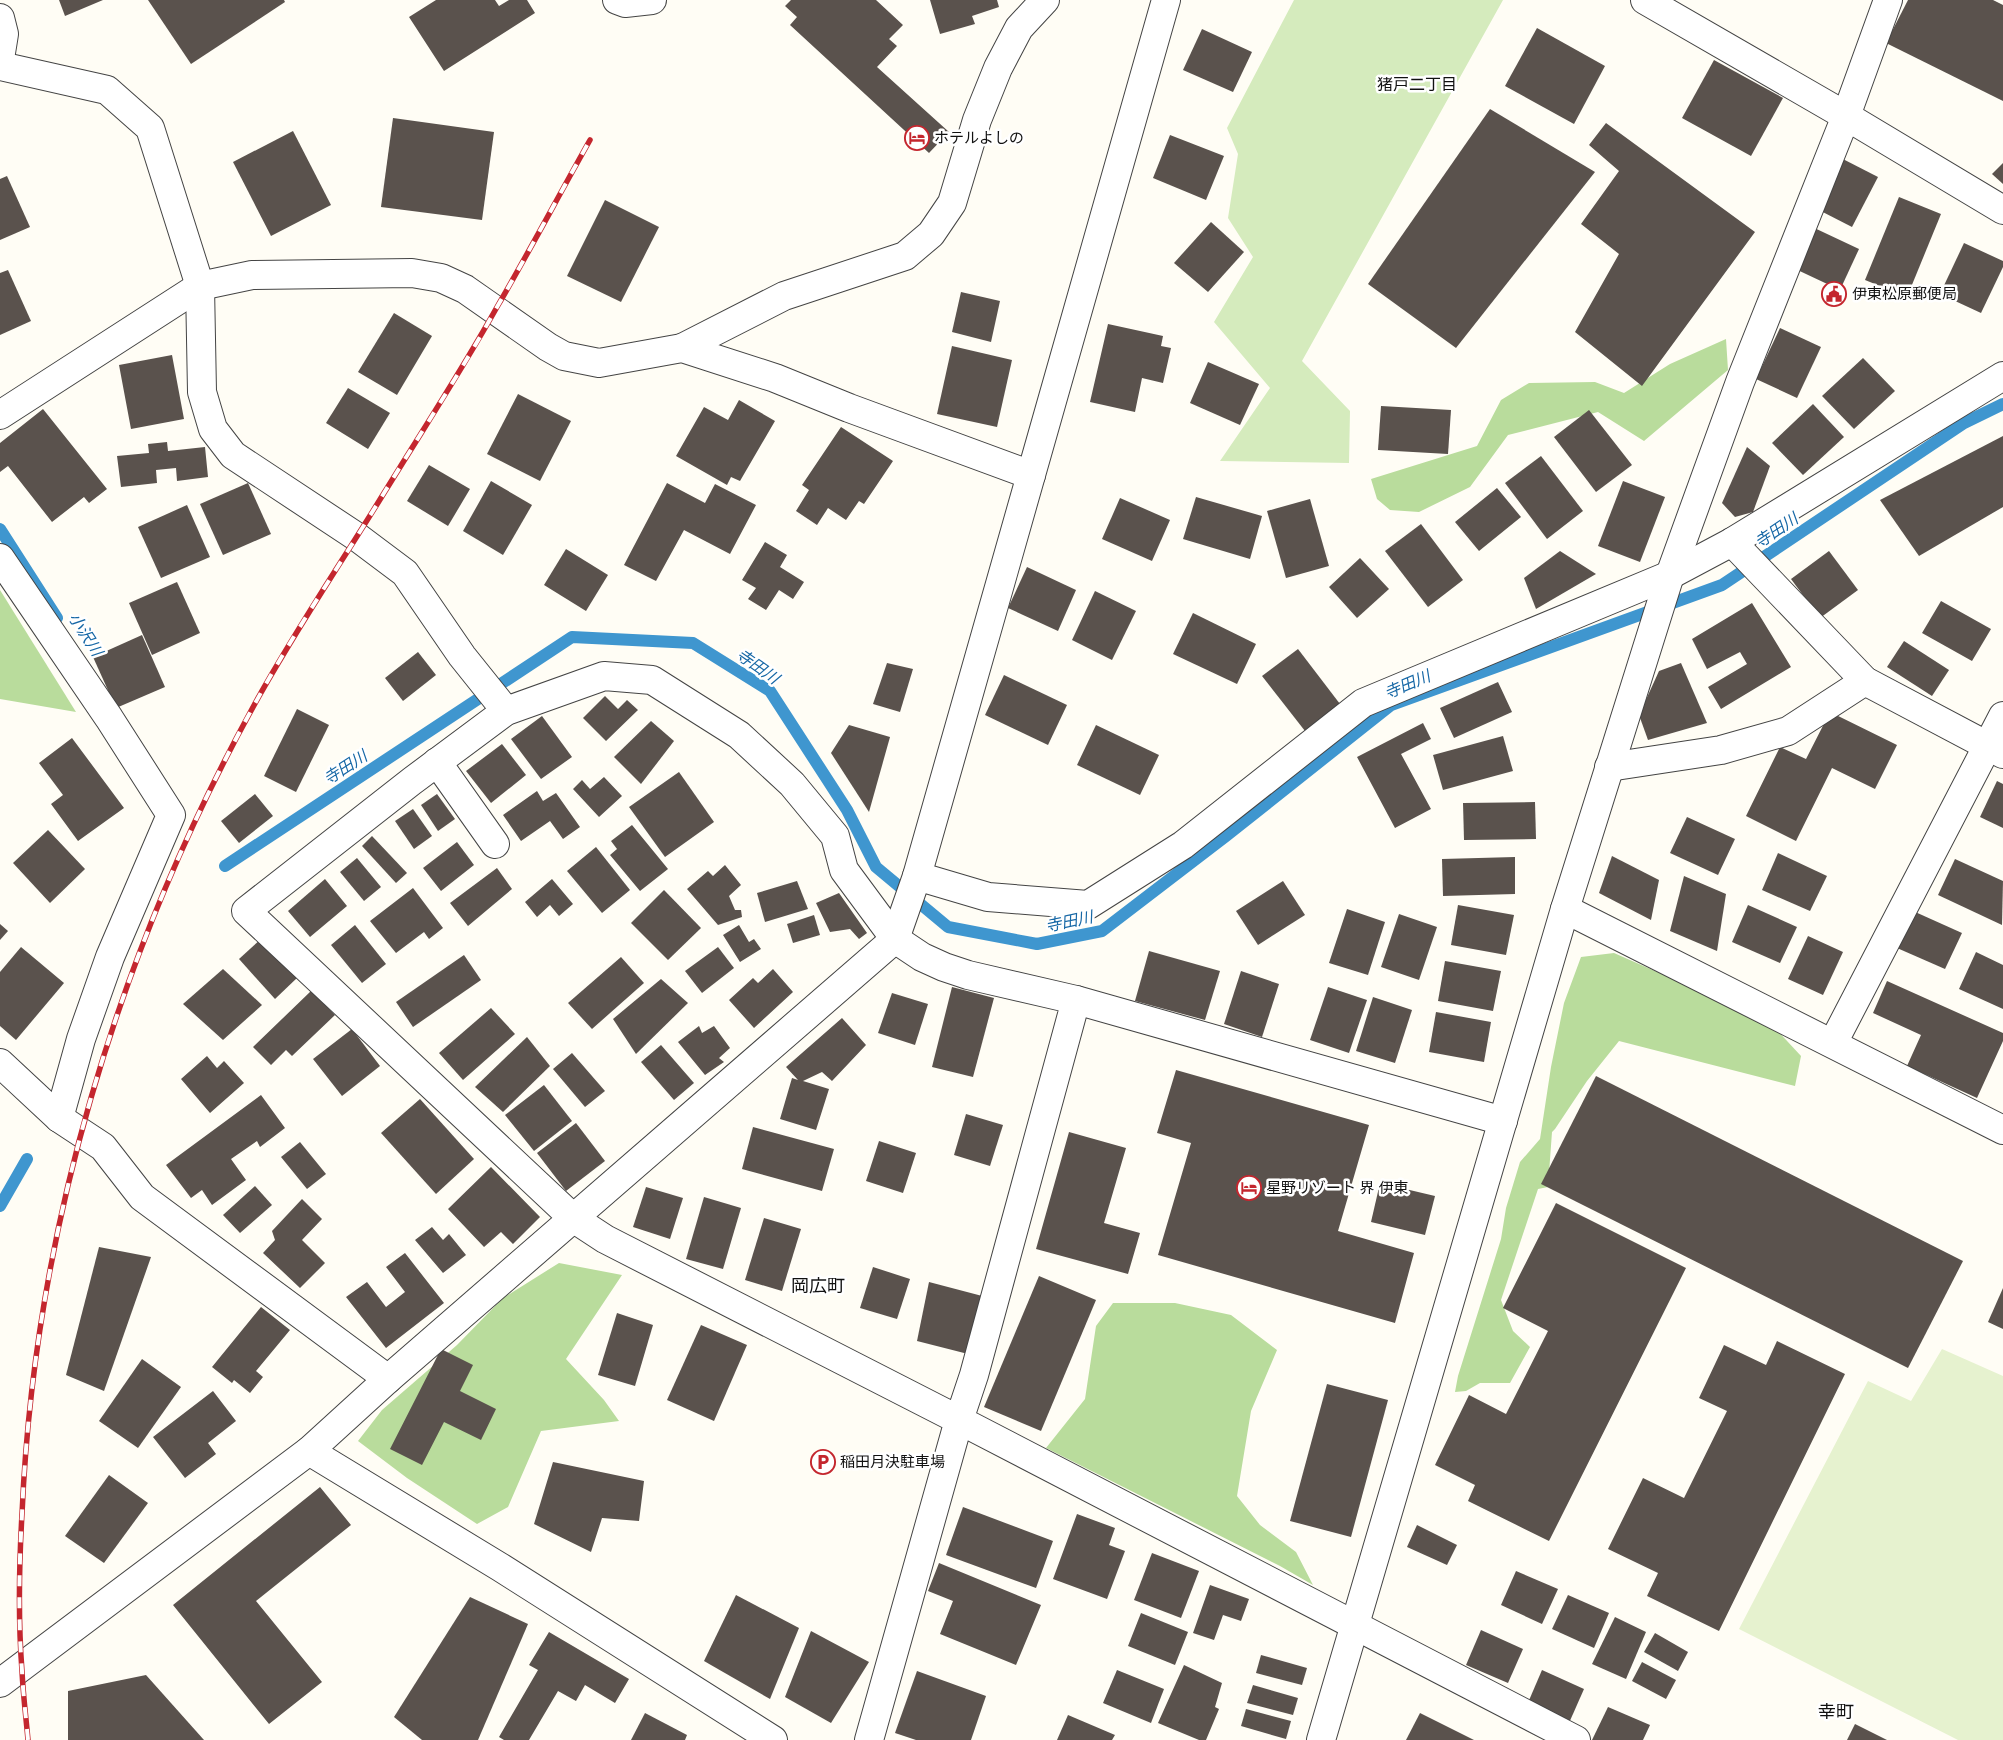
<svg xmlns="http://www.w3.org/2000/svg" width="2003" height="1740" viewBox="0 0 2003 1740" font-family="Spectral,'Noto Sans JP',serif">
<style>
.green{fill:#d5ebbd}
.forest{fill:#b9dc9c}
.pitch{fill:#e6f2cf}
.lines{fill:none;stroke-linecap:round;stroke-linejoin:round}
.stream{stroke:#3f96cf;stroke-width:12}
.building{fill:#5a524d}
.minor-casing{stroke:#444;stroke-width:30}
.minor{stroke:#fff;stroke-width:28}
.rail-casing{stroke:#c4262e;stroke-width:5.5}
.rail{stroke:#fff;stroke-width:4;stroke-dasharray:11;stroke-linecap:butt}
.labels{text-anchor:middle;stroke-width:5;stroke-linejoin:round;paint-order:stroke}
.poi-label{font-size:15px;fill:#111;stroke:#fff;text-anchor:start}
.neighbourhood-label{font-size:16px;fill:#111;stroke:#fff}
.water-label{font-size:16px;font-style:italic;fill:#1768a6;stroke:#fff}
.quarter-label{font-size:18px;fill:#111;stroke:#fff}
</style>
<rect width="100%" height="100%" fill="#fffdf5"/>
<polygon class="green" points="1294,0 1503,0 1302,361 1350,411 1349,463 1220,461 1270,388 1214,322 1253,257 1228,218 1238,154 1227,128"/>
<g class="forest">
<polygon points="1726,339 1728,370 1644,441 1598,412 1508,435 1470,487 1419,512 1390,510 1377,499 1371,479 1477,446 1501,400 1529,383 1595,382 1624,393 1670,364"/>
<polygon points="0,590 76,712 0,699"/>
<polygon points="1614,953 1730,1004 1775,1028 1801,1056 1795,1086 1619,1041 1587,1081 1555,1129 1552,1132 1548,1187 1538,1189 1501,1300 1513,1331 1530,1347 1510,1383 1480,1383 1466,1391 1455,1392 1458,1376 1501,1239 1506,1208 1520,1162 1540,1139 1551,1067 1564,1003 1581,957"/>
<polygon points="559,1263 622,1275 566,1359 604,1400 619,1421 541,1431 508,1507 477,1524 407,1478 358,1441 382,1410 457,1345 503,1298"/>
<polygon points="1113,1303 1175,1303 1231,1315 1277,1350 1251,1411 1237,1496 1260,1525 1296,1552 1313,1585 1280,1566 1046,1448 1085,1399 1096,1326"/>
</g>
<polygon class="pitch" points="1942,1349 2003,1376 2003,1740 1958,1740 1739,1629 1868,1381 1911,1401"/>
<g class="lines">
<g class="stream">
<polyline points="0,529 57,618"/>
<polyline points="225,866 572,637 693,643 770,691 847,810 876,867 948,927 1037,944 1102,931 1226,836 1391,705 1722,585 1964,423 2003,404"/>
<polyline points="0,1206 27,1159"/>
</g>
</g>
<g class="building">
<polygon points="59,0 103,0 65,16"/>
<polygon points="148,0 284,0 285,2 191,64"/>
<polygon points="436,0 495,0 499,6 509,0 527,0 535,13 444,71 409,17"/>
<polygon points="791,0 876,0 903,25 889,39 897,46 877,67 949,132 929,153 790,25 797,17 785,6"/>
<polygon points="930,0 997,0 999,7 972,16 975,24 940,34"/>
<polygon points="1908,0 1993,0 2003,5 2003,101 1886,43"/>
<polygon points="1537,28 1605,66 1574,124 1505,86"/>
<polygon points="1202,29 1252,52 1233,92 1183,70"/>
<polygon points="1714,60 1783,98 1751,156 1682,118"/>
<polygon points="1490,109 1595,172 1456,348 1368,284"/>
<polygon points="393,118 494,132 482,220 381,207"/>
<polygon points="1606,123 1755,232 1642,386 1575,332 1619,254 1581,224 1619,171 1589,145"/>
<polygon points="293,131 331,205 271,236 233,162"/>
<polygon points="1170,135 1224,156 1206,200 1153,178"/>
<polygon points="1837,156 1878,177 1852,227 1811,206"/>
<polygon points="2003,163 2003,184 1992,174"/>
<polygon points="7,176 30,227 0,240 0,179"/>
<polygon points="1899,197 1941,214 1907,297 1865,280"/>
<polygon points="605,200 659,227 621,302 567,276"/>
<polygon points="1211,222 1244,252 1208,292 1174,263"/>
<polygon points="1808,225 1859,249 1840,290 1789,266"/>
<polygon points="1964,243 2003,261 2003,267 1981,313 1940,294"/>
<polygon points="8,270 31,321 0,335 0,273"/>
<polygon points="961,292 1000,301 991,342 952,332"/>
<polygon points="394,313 432,336 397,395 358,372"/>
<polygon points="1108,324 1163,336 1161,346 1171,348 1163,383 1142,378 1135,412 1090,402"/>
<polygon points="1780,328 1821,347 1797,398 1756,379"/>
<polygon points="952,346 1012,360 997,427 937,414"/>
<polygon points="172,355 184,419 131,429 119,365"/>
<polygon points="1863,358 1895,391 1854,429 1822,396"/>
<polygon points="1208,362 1259,384 1240,425 1190,403"/>
<polygon points="348,388 390,413 368,449 326,423"/>
<polygon points="518,394 571,421 540,481 487,454"/>
<polygon points="739,400 775,421 740,481 731,477 727,485 676,456 704,407 728,420"/>
<polygon points="1813,404 1844,437 1803,475 1772,443"/>
<polygon points="1381,406 1451,410 1448,454 1378,450"/>
<polygon points="43,409 107,489 89,503 84,497 52,522 8,466 0,472 0,443"/>
<polygon points="1589,410 1632,465 1596,492 1554,437"/>
<polygon points="841,427 893,461 864,504 859,501 846,520 828,508 817,525 796,511 809,490 802,485"/>
<polygon points="2003,436 2003,507 1919,556 1880,500"/>
<polygon points="167,442 168,451 205,447 208,477 177,481 176,468 156,470 157,483 121,487 117,456 149,453 148,444"/>
<polygon points="1747,447 1770,466 1753,512 1735,517 1722,503"/>
<polygon points="1541,456 1583,511 1547,539 1505,483"/>
<polygon points="429,465 470,489 448,526 407,501"/>
<polygon points="491,481 532,505 503,555 463,531"/>
<polygon points="1623,481 1665,497 1640,562 1598,546"/>
<polygon points="248,483 271,534 223,555 200,504"/>
<polygon points="667,483 705,503 715,484 756,505 730,554 684,530 656,581 624,565"/>
<polygon points="1497,488 1521,517 1479,551 1455,522"/>
<polygon points="1196,497 1262,516 1250,559 1183,539"/>
<polygon points="1120,498 1170,520 1152,561 1102,539"/>
<polygon points="1310,499 1329,566 1286,578 1267,511"/>
<polygon points="187,505 210,557 161,578 138,527"/>
<polygon points="1421,524 1463,580 1428,607 1385,551"/>
<polygon points="765,542 787,555 780,567 804,582 793,599 779,590 766,610 748,599 756,588 742,580"/>
<polygon points="566,549 608,575 586,611 544,585"/>
<polygon points="1560,551 1596,574 1536,609 1524,578"/>
<polygon points="1829,551 1858,590 1820,618 1791,579"/>
<polygon points="1360,558 1389,589 1357,618 1329,587"/>
<polygon points="1027,567 1076,590 1058,631 1008,608"/>
<polygon points="177,582 200,633 152,655 129,603"/>
<polygon points="1095,591 1136,611 1112,660 1072,640"/>
<polygon points="1941,601 1991,629 1972,661 1922,633"/>
<polygon points="1752,603 1791,667 1721,709 1708,687 1747,664 1740,652 1707,669 1692,639"/>
<polygon points="1193,613 1256,644 1237,684 1173,654"/>
<polygon points="142,635 165,687 116,708 93,657"/>
<polygon points="1904,641 1949,670 1932,696 1887,667"/>
<polygon points="1298,649 1340,704 1305,731 1262,676"/>
<polygon points="418,652 436,675 403,701 385,678"/>
<polygon points="887,663 913,669 900,712 873,704"/>
<polygon points="1681,663 1707,723 1648,740 1639,715 1659,671"/>
<polygon points="1004,675 1067,705 1048,745 985,715"/>
<polygon points="1498,682 1512,712 1454,738 1440,708"/>
<polygon points="605,696 618,709 627,700 638,710 606,741 583,718"/>
<polygon points="297,709 329,725 296,792 264,776"/>
<polygon points="1830,712 1897,745 1875,789 1832,768 1796,841 1746,816 1780,747 1806,759"/>
<polygon points="542,716 572,757 541,779 511,739"/>
<polygon points="651,721 674,741 641,784 614,757"/>
<polygon points="1423,723 1431,739 1401,754 1431,809 1395,828 1357,757"/>
<polygon points="849,725 890,737 869,812 831,753"/>
<polygon points="1096,725 1159,755 1140,795 1077,765"/>
<polygon points="1503,736 1513,771 1443,790 1433,755"/>
<polygon points="72,738 124,808 78,841 51,804 63,795 39,763"/>
<polygon points="502,744 526,775 491,803 466,771"/>
<polygon points="679,772 714,822 665,857 629,807"/>
<polygon points="604,777 622,796 599,817 573,789 582,780 590,789"/>
<polygon points="1997,781 2003,784 2003,828 1980,817"/>
<polygon points="537,791 543,801 556,793 580,827 563,839 550,821 521,841 503,815"/>
<polygon points="255,794 273,816 239,843 221,821"/>
<polygon points="437,794 455,819 438,831 421,805"/>
<polygon points="1535,802 1536,839 1464,840 1463,803"/>
<polygon points="413,809 432,836 414,849 395,821"/>
<polygon points="1687,817 1735,839 1718,875 1670,853"/>
<polygon points="632,825 668,869 640,891 610,855 617,849 611,841"/>
<polygon points="48,830 85,869 50,903 13,863"/>
<polygon points="372,836 407,873 396,883 362,846"/>
<polygon points="457,842 474,865 441,891 423,868"/>
<polygon points="596,847 630,890 602,913 567,871"/>
<polygon points="1778,853 1827,876 1810,911 1762,890"/>
<polygon points="1612,856 1659,880 1651,920 1599,893"/>
<polygon points="1515,857 1515,894 1443,896 1442,859"/>
<polygon points="357,858 381,887 364,901 340,872"/>
<polygon points="1955,859 2003,881 2002,925 1938,895"/>
<polygon points="725,865 741,885 729,896 735,910 741,910 742,917 718,925 687,889 708,871 713,876"/>
<polygon points="497,868 512,889 468,926 450,903"/>
<polygon points="1684,876 1726,894 1717,951 1670,931"/>
<polygon points="325,879 347,906 310,937 288,911"/>
<polygon points="552,879 573,904 559,916 550,905 537,917 525,902"/>
<polygon points="797,881 808,909 765,922 757,893"/>
<polygon points="1283,881 1305,915 1258,945 1236,911"/>
<polygon points="413,888 443,928 429,939 424,932 396,953 370,921"/>
<polygon points="664,890 701,928 668,960 631,923"/>
<polygon points="839,893 867,933 859,939 850,929 830,932 816,903"/>
<polygon points="1458,905 1514,915 1506,955 1451,945"/>
<polygon points="1748,905 1797,927 1780,963 1732,942"/>
<polygon points="1347,909 1385,922 1368,975 1329,963"/>
<polygon points="1913,911 1962,933 1945,969 1897,948"/>
<polygon points="1399,914 1437,927 1419,980 1381,967"/>
<polygon points="814,915 820,935 793,943 787,924"/>
<polygon points="0,924 8,931 0,940"/>
<polygon points="355,925 386,964 362,983 331,945"/>
<polygon points="739,925 749,942 754,939 761,949 740,962 723,935"/>
<polygon points="1808,936 1843,952 1823,995 1788,979"/>
<polygon points="262,938 298,977 275,999 239,959"/>
<polygon points="21,947 64,983 16,1040 0,1026 0,972"/>
<polygon points="718,947 734,968 702,993 685,971"/>
<polygon points="1149,951 1220,971 1205,1020 1135,1001"/>
<polygon points="1976,952 2003,965 2003,1009 1959,989"/>
<polygon points="464,955 481,980 413,1027 396,1002"/>
<polygon points="621,957 644,983 592,1029 568,1003"/>
<polygon points="1445,961 1501,971 1493,1011 1438,1001"/>
<polygon points="223,969 262,1005 223,1040 183,1004"/>
<polygon points="773,969 793,992 754,1028 729,1000 753,978 758,983"/>
<polygon points="1241,971 1279,984 1262,1037 1224,1024"/>
<polygon points="661,979 688,1003 636,1054 613,1019"/>
<polygon points="1887,981 2003,1033 2003,1041 1977,1098 1907,1066 1921,1035 1873,1013"/>
<polygon points="952,987 994,998 973,1077 932,1067"/>
<polygon points="1328,987 1367,1000 1349,1053 1310,1040"/>
<polygon points="311,991 335,1015 292,1056 286,1050 271,1065 253,1047"/>
<polygon points="892,993 928,1004 915,1045 878,1033"/>
<polygon points="1373,997 1412,1010 1395,1063 1356,1051"/>
<polygon points="491,1008 515,1034 463,1080 439,1053"/>
<polygon points="1436,1012 1491,1022 1484,1062 1429,1052"/>
<polygon points="842,1018 866,1045 832,1081 822,1072 803,1081 829,1089 816,1130 780,1119 792,1078 798,1080 786,1067"/>
<polygon points="699,1026 702,1033 714,1026 730,1048 719,1058 724,1062 705,1075 678,1042"/>
<polygon points="352,1029 380,1066 342,1096 313,1059"/>
<polygon points="527,1037 550,1066 503,1112 475,1087"/>
<polygon points="661,1045 694,1083 674,1100 641,1062"/>
<polygon points="572,1053 605,1091 585,1107 553,1069"/>
<polygon points="207,1056 217,1068 224,1061 244,1083 210,1113 181,1079"/>
<polygon points="1176,1070 1369,1125 1338,1231 1414,1253 1395,1323 1158,1255 1191,1143 1157,1133"/>
<polygon points="1596,1076 1963,1261 1908,1368 1541,1184"/>
<polygon points="544,1085 572,1121 534,1151 505,1115"/>
<polygon points="261,1095 285,1128 260,1147 257,1141 231,1159 246,1180 212,1205 202,1190 191,1198 166,1165"/>
<polygon points="420,1099 474,1159 436,1194 381,1133"/>
<polygon points="966,1114 1003,1125 990,1166 954,1155"/>
<polygon points="576,1123 605,1161 566,1191 537,1153"/>
<polygon points="753,1127 834,1149 822,1191 742,1169"/>
<polygon points="1069,1132 1126,1148 1104,1223 1140,1233 1128,1274 1036,1249"/>
<polygon points="879,1141 916,1153 903,1193 866,1181"/>
<polygon points="300,1142 326,1174 307,1189 281,1157"/>
<polygon points="491,1167 540,1217 513,1244 501,1232 484,1247 448,1209"/>
<polygon points="1380,1183 1435,1196 1425,1235 1371,1222"/>
<polygon points="255,1186 272,1205 240,1233 223,1215"/>
<polygon points="646,1187 683,1198 670,1239 633,1227"/>
<polygon points="704,1197 741,1208 723,1269 686,1259"/>
<polygon points="302,1199 322,1219 302,1240 325,1263 300,1288 263,1253 275,1240 272,1231"/>
<polygon points="1556,1203 1686,1268 1549,1541 1468,1501 1475,1485 1435,1465 1469,1395 1506,1414 1548,1331 1503,1308"/>
<polygon points="764,1218 801,1229 782,1291 745,1280"/>
<polygon points="432,1227 443,1240 449,1234 466,1255 443,1273 415,1240"/>
<polygon points="99,1247 151,1257 104,1391 66,1375"/>
<polygon points="405,1253 444,1303 386,1348 346,1297 367,1282 386,1307 405,1292 386,1267"/>
<polygon points="873,1267 910,1279 897,1319 860,1308"/>
<polygon points="1039,1276 1096,1300 1041,1431 984,1407"/>
<polygon points="929,1282 986,1297 972,1355 917,1341"/>
<polygon points="2003,1288 2003,1329 1988,1322"/>
<polygon points="261,1307 290,1330 256,1371 263,1377 250,1393 234,1380 232,1383 212,1367"/>
<polygon points="617,1313 653,1325 635,1386 598,1375"/>
<polygon points="701,1325 747,1345 714,1421 667,1400"/>
<polygon points="1777,1341 1845,1374 1719,1631 1647,1596 1658,1573 1608,1549 1643,1478 1684,1498 1727,1411 1699,1398 1724,1345 1766,1365"/>
<polygon points="441,1349 473,1365 460,1391 496,1409 481,1440 444,1422 422,1465 390,1449"/>
<polygon points="142,1359 181,1387 138,1448 99,1421"/>
<polygon points="1327,1384 1388,1400 1351,1537 1290,1521"/>
<polygon points="213,1391 236,1421 208,1443 216,1454 185,1478 153,1437"/>
<polygon points="553,1462 644,1481 639,1521 602,1518 591,1552 534,1524"/>
<polygon points="109,1475 148,1503 104,1563 65,1536"/>
<polygon points="320,1487 351,1525 256,1601 322,1682 269,1724 173,1605"/>
<polygon points="963,1507 1053,1541 1036,1588 946,1555"/>
<polygon points="1077,1514 1115,1528 1109,1545 1125,1551 1107,1599 1053,1579"/>
<polygon points="1417,1525 1457,1545 1447,1565 1407,1547"/>
<polygon points="1152,1553 1199,1571 1181,1618 1134,1600"/>
<polygon points="939,1563 1041,1605 1016,1665 940,1634 953,1601 928,1591"/>
<polygon points="1516,1571 1558,1589 1542,1624 1501,1605"/>
<polygon points="1210,1585 1249,1599 1241,1621 1223,1615 1214,1640 1193,1633"/>
<polygon points="736,1595 799,1628 770,1699 704,1661"/>
<polygon points="1568,1595 1609,1613 1594,1648 1552,1629"/>
<polygon points="470,1597 528,1624 478,1740 422,1740 394,1717"/>
<polygon points="1141,1613 1188,1632 1175,1665 1128,1646"/>
<polygon points="1615,1617 1646,1632 1626,1679 1592,1664"/>
<polygon points="1481,1630 1523,1649 1508,1683 1466,1665"/>
<polygon points="811,1631 869,1662 831,1723 785,1697"/>
<polygon points="549,1632 629,1679 615,1703 585,1685 576,1701 558,1691 529,1740 504,1740 499,1737 538,1670 529,1665"/>
<polygon points="1655,1633 1688,1652 1678,1671 1644,1652"/>
<polygon points="1261,1655 1307,1668 1302,1685 1256,1673"/>
<polygon points="1642,1662 1676,1680 1666,1699 1632,1681"/>
<polygon points="1184,1665 1222,1683 1215,1707 1219,1709 1206,1740 1199,1740 1158,1723"/>
<polygon points="1117,1670 1164,1689 1151,1723 1103,1703"/>
<polygon points="1542,1670 1584,1689 1569,1723 1527,1705"/>
<polygon points="917,1671 986,1696 971,1740 916,1740 895,1733"/>
<polygon points="146,1675 204,1740 68,1740 68,1691"/>
<polygon points="1253,1685 1298,1698 1293,1715 1247,1703"/>
<polygon points="1608,1707 1650,1725 1643,1740 1592,1740"/>
<polygon points="1246,1709 1291,1721 1286,1739 1241,1726"/>
<polygon points="645,1713 687,1735 685,1740 631,1740"/>
<polygon points="1420,1713 1474,1740 1406,1740"/>
<polygon points="1068,1715 1115,1735 1112,1740 1057,1740"/>
<polygon points="1855,1724 1887,1740 1847,1740"/>
</g>
<g class="lines">
<defs>
<g id="minor">
<polyline points="617,0 625,3 652,0"/>
<polyline points="1645,0 1846,116 2003,210"/>
<polyline points="0,18 4,34 0,59"/>
<polyline points="0,66 107,90 150,128 200,286 202,392 213,429 233,455 357,537 405,573 462,656 506,711"/>
<polyline points="682,348 784,296 905,256 931,234 952,203 977,120 998,68 1019,28 1045,0"/>
<polyline points="0,415 200,286 252,275 412,273 441,278 465,289 548,347 564,356 599,363 682,348 775,378 849,408 1031,475"/>
<polyline points="1732,542 1865,681 2003,754"/>
<polyline points="0,558 109,718 171,815 110,957 81,1039 59,1118"/>
<polyline points="437,762 495,844"/>
<polyline points="1609,767 1721,750 1788,731 1865,681"/>
<polyline points="917,876 988,897 1088,905 1183,845 1363,703 1670,575 1732,542 2003,376"/>
<polyline points="1565,909 2003,1130"/>
<polyline points="1076,1000 1503,1121"/>
<polyline points="1833,1043 2003,716"/>
<polyline points="0,1063 59,1118 103,1147 142,1197 388,1379"/>
<polyline points="309,1451 500,1567 773,1740"/>
<polyline points="0,1683 309,1451 388,1379 895,939 917,876 1166,0"/>
<polyline points="869,1740 959,1420 974,1375 1076,1000 968,975 944,967 922,957 895,939 844,870 835,836 792,784 739,735 652,680 604,676 506,711 412,781 246,911 573,1218 605,1239 959,1420 1576,1740"/>
<polyline points="1321,1740 1565,909 1670,575 1740,382 1846,116 1888,0"/>
</g>
</defs>
<use href="#minor" class="minor-casing"/>
<use href="#minor" class="minor"/>
<defs>
<path id="rail" d="M28 1740C26 1717 23 1694 22 1671 18 1619 19 1566 22 1514 34 1233 117 955 252 709 292 635 340 565 384 493 422 431 462 370 497 307 529 252 559 195 590 140"/>
</defs>
<use href="#rail" class="rail-casing"/>
<use href="#rail" class="rail"/>
</g>
<defs>
<symbol id="hotel-ring" viewBox="-11 -11 22 22"><circle r="9.5" fill="#fff" stroke="#c4262e" stroke-width="1.5"/><path d="M-6-4.5h1.5V1H6V5H4.5V3h-9V5H-6ZM-4 0a1.8 1.8 0 1 1 3.6 0ZM.5 0V-2.5h3Q6-2.5 6 0Z" fill="#c4262e"/></symbol>
<symbol id="civic-ring" viewBox="-11 -11 22 22"><circle r="9.5" fill="#fff" stroke="#c4262e" stroke-width="1.5"/><path d="M-.6-6.5H3V-4.5H.6V-3L4-1V1h2V6H-6V1h2V-1L-.6-3ZM-1.2 2.5V6h2.4V2.5Z" fill="#c4262e"/></symbol>
<symbol id="parking-ring" viewBox="-11 -11 22 22"><circle r="9.5" fill="#fff" stroke="#c4262e" stroke-width="1.5"/><path d="M-3.5-5.5H1a3.5 3.5 0 0 1 0 7H-1V5.5H-3.5ZM-1-3.4V-.6H.8a1.4 1.4 0 0 0 0-2.8Z" fill="#c4262e"/></symbol>
</defs>
<g fill-rule="evenodd">
<use href="#hotel-ring" x="903" y="124" width="28" height="28"/>
<use href="#civic-ring" x="1820" y="280" width="28" height="28"/>
<use href="#hotel-ring" x="1235" y="1174" width="28" height="28"/>
<use href="#parking-ring" x="809" y="1448" width="28" height="28"/>
</g>
<g class="labels">
<g class="poi-label">
<text x="934" y="143">ホテルよしの</text>
<text x="1852" y="299">伊東松原郵便局</text>
<text x="1266" y="1193">星野リゾート 界 伊東</text>
<text x="840" y="1467">稲田月決駐車場</text>
</g>
<g class="neighbourhood-label">
<text x="1417" y="90">猪戸二丁目</text>
</g>
<g class="water-label">
<text transform="translate(1776 530) rotate(-34)" y="6">寺田川</text>
<text transform="translate(86 634) rotate(57)" y="6">小沢川</text>
<text transform="translate(758 666) rotate(35)" y="6">寺田川</text>
<text transform="translate(1407 684) rotate(-23)" y="6">寺田川</text>
<text transform="translate(345 767) rotate(-33)" y="6">寺田川</text>
<text transform="translate(1069 921) rotate(-12)" y="6">寺田川</text>
</g>
<g class="quarter-label">
<text x="818" y="1292">岡広町</text>
<text x="1836" y="1718">幸町</text>
</g>
</g>
</svg>
